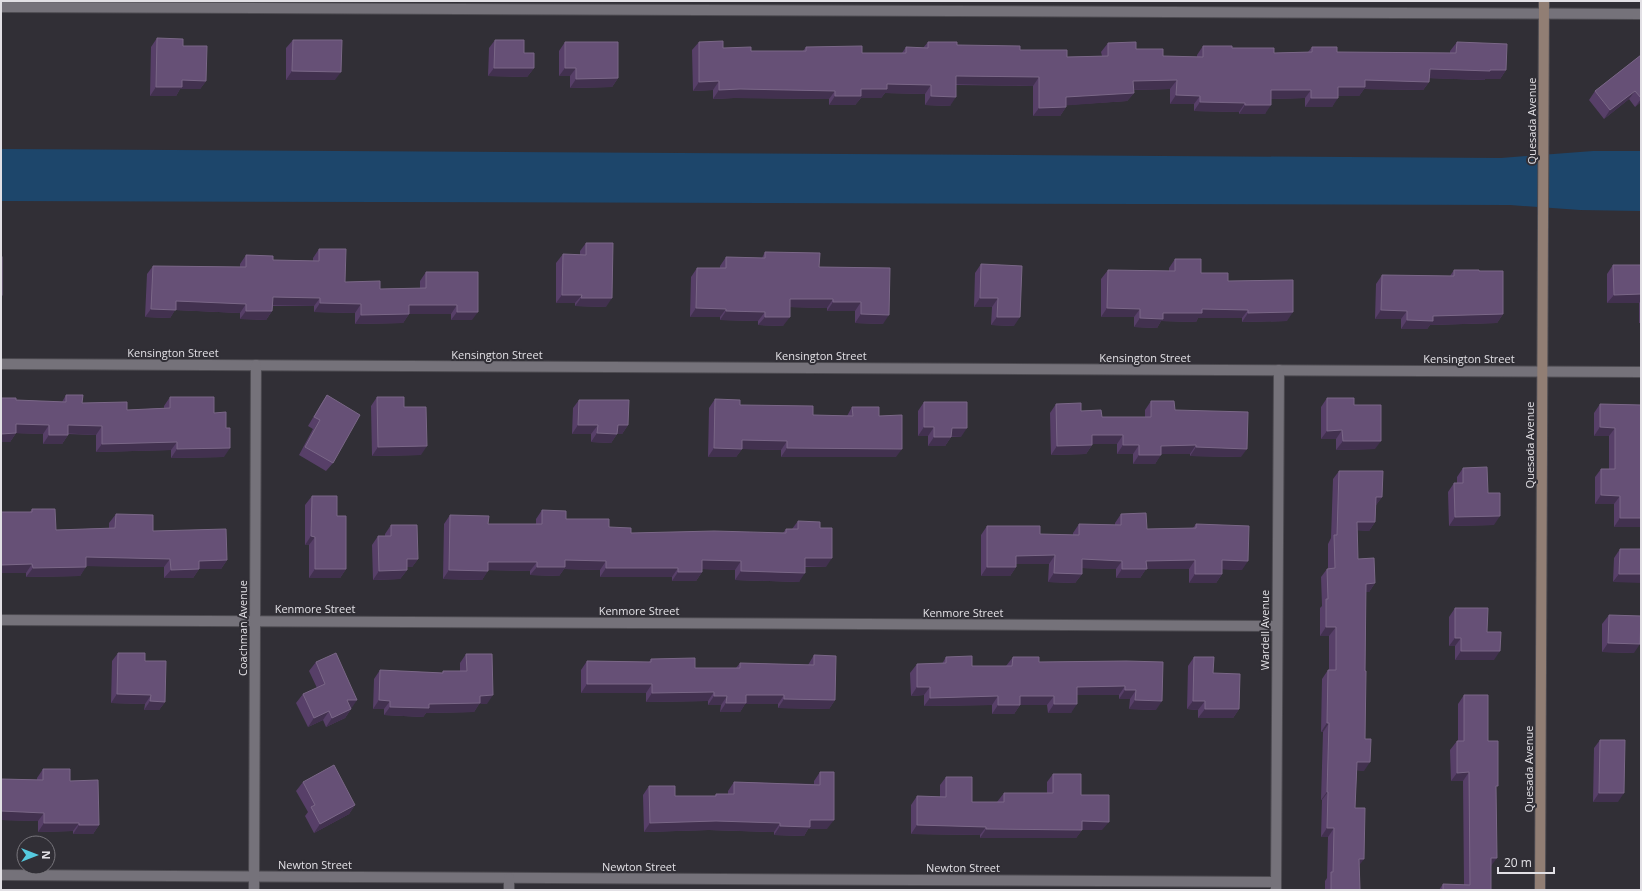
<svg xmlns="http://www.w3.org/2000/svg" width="1642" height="891" viewBox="0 0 1642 891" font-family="'Open Sans',sans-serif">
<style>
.water{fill:#1d466b}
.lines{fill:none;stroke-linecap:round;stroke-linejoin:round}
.street-casing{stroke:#4d4b51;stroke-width:12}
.secondary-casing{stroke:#4d4b51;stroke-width:12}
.street{stroke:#75727a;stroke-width:10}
.secondary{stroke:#917e74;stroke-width:10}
.wall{fill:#573f68}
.shaded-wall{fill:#42314f}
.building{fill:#665076;stroke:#7a6787}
.labels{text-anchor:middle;stroke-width:4;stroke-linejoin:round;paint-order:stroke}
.street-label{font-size:11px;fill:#e2e0e5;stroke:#312f36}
</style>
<rect width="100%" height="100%" fill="#312f36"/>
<polygon class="water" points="1,149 1501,158 1593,151 1641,151 1641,211 1580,210 1510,205 1,201"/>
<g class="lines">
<defs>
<g id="street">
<polyline points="1,7 1641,14"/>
<polyline points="1,364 1641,372"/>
<polyline points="1,620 1277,626"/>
<polyline points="1,875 1276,882"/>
<polyline points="254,890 256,365"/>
<polyline points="509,890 509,878"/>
<polyline points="1276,890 1279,370"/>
</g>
<polyline id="secondary" points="1540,890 1544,1"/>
</defs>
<use href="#street" class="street-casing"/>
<use href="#secondary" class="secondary-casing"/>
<use href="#street" class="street"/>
<use href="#secondary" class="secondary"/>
</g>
<g class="wall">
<polygon points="157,38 183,46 206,81 200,89 180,89 176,96 150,96 151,47"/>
<polygon points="293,40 335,80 286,80 286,48"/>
<polygon points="495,40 524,53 534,68 527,77 488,76 489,48"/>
<polygon points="565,42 618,78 612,87 570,88 570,76 559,76 559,51"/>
<polygon points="699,42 723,48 751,51 803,51 806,47 862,53 902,53 906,47 923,48 928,42 957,45 1020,50 1067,57 1102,56 1101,52 1108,43 1136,49 1163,56 1197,57 1197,55 1203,46 1274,53 1308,52 1312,47 1337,52 1450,53 1450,51 1457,42 1506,70 1500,79 1485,79 1484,80 1429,78 1429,82 1423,90 1364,89 1359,96 1338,96 1332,107 1305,107 1305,98 1271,99 1265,114 1239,114 1239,112 1194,111 1194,104 1170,104 1170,89 1134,90 1134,93 1127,101 1066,105 1066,107 1060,116 1033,116 1033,86 956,85 950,106 925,105 925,94 885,93 881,98 861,98 855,105 829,105 829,99 734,98 713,99 713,90 693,91 692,50"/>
<polygon points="1641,55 1641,102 1635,107 1629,99 1604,119 1589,100 1595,91"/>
<polygon points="586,243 606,307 575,306 575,303 556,303 556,263 563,254 580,255 580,251"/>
<polygon points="319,249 345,282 380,289 420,288 420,281 426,272 472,320 451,320 451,314 409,314 403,323 355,324 355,313 314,312 314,306 273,306 272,311 266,320 240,319 240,313 175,310 170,318 145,317 147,274 153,266 240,267 240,264 246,255 273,260 313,261 313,258"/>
<polygon points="765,252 819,267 890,268 883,324 855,323 855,311 827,311 827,308 790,307 783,326 758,325 758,321 720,320 720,317 690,317 691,277 697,268 720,268 720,266 726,257 762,258"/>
<polygon points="1175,259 1201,273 1228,281 1287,321 1242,322 1242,318 1198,318 1196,322 1161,321 1157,328 1134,327 1134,317 1101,317 1101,279 1108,270 1169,271 1169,268"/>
<polygon points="981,264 1014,326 991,325 992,307 974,307 975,273"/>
<polygon points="1613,265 1641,265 1641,323 1639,323 1639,303 1607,303 1607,274"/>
<polygon points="1454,270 1479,271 1503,314 1497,323 1430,325 1427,329 1401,329 1401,319 1375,319 1376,284 1382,275 1450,276"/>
<polygon points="66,395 82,403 127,410 164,408 164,406 170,397 214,413 224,457 171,458 171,450 96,452 96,435 68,434 68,435 62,444 43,444 43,434 16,433 10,442 1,442 1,398 16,400 62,402"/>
<polygon points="327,395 333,463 326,471 299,455 313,429 308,426 321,404"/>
<polygon points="377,397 404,407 421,455 372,456 371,406"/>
<polygon points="1327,398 1354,405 1375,449 1336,450 1336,439 1321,439 1321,407"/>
<polygon points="715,399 740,405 813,415 847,416 852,407 879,416 896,457 781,457 781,450 742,449 736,457 708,457 709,408"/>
<polygon points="579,400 628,425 622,434 617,434 611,443 591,442 591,434 572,434 573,408"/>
<polygon points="1151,401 1175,410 1241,457 1190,456 1190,454 1161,454 1155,464 1133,464 1133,454 1117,454 1117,444 1092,444 1092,445 1086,454 1051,455 1050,413 1056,404 1102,417 1145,417 1145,410"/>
<polygon points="924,402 961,437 951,437 945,446 928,446 928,436 918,436 918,411"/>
<polygon points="1600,404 1641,405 1641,527 1614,527 1614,504 1595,504 1595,477 1601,469 1609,469 1609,436 1594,436 1594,413"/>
<polygon points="1463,468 1488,493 1494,525 1449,526 1448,492 1454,483 1457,483 1457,477"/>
<polygon points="1339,471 1382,497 1376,505 1375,522 1369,531 1357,530 1358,559 1375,583 1369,592 1366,592 1364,771 1357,770 1355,808 1359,866 1360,890 1325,890 1325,881 1327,878 1328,837 1321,837 1322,800 1321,800 1323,732 1321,732 1322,679 1328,670 1329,670 1329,636 1320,636 1320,608 1322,606 1321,577 1327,569 1328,569 1328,544 1331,538 1333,479"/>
<polygon points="312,496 346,569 340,578 309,578 309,545 305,545 305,505"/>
<polygon points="32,509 56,530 109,528 109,523 116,514 153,531 227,560 221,569 199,569 193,578 164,578 164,567 86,566 80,576 26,577 26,573 1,573 1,512 30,512"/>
<polygon points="542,510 566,519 609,527 631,533 783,533 786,529 792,529 798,521 820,528 826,567 805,567 799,582 735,580 735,570 702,569 702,572 696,581 672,581 672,577 600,577 600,570 564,569 559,576 530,575 530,571 488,570 482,580 443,579 444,524 450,515 488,524 536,524 536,519"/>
<polygon points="1121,514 1147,529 1193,528 1196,524 1242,570 1222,569 1222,574 1216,583 1189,583 1189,569 1146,569 1140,578 1116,578 1116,569 1082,568 1082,574 1075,583 1048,582 1049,564 1016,564 1016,567 1010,576 981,576 981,535 987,526 1040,534 1073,535 1073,533 1079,524 1115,525 1115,523"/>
<polygon points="391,525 418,559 412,567 407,567 407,570 400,579 373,580 372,545 378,536 385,536 385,534"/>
<polygon points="1620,549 1641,549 1613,582 1614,558"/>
<polygon points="1455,608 1487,632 1494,660 1455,660 1455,646 1449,646 1449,617"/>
<polygon points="1609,615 1634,653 1602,652 1602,624"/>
<polygon points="118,653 145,661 165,702 159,710 144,710 145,704 111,703 112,661"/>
<polygon points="466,654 487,704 479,704 474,712 426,713 423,717 384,715 384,709 373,709 374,679 380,670 442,673 443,671 460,671 460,663"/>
<polygon points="814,655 835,700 829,709 778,708 778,704 745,704 740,712 720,712 721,705 708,705 708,701 646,702 646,693 581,693 581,670 587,661 649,662 651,659 695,668 736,668 740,663 808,665"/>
<polygon points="946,657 972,666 1006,666 1013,657 1039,662 1126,661 1156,710 1129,709 1130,699 1119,699 1119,695 1077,695 1071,713 1048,713 1047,705 1020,705 1014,714 992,714 992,705 924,706 924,695 911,696 910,673 917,664 942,664"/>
<polygon points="1194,657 1213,673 1239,709 1233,718 1198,718 1198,710 1187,709 1188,666"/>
<polygon points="316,662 351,709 345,718 326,727 323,720 308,727 296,703 303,694 317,688 309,671"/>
<polygon points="1464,695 1488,741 1496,789 1491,866 1491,890 1439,890 1443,884 1464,885 1463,781 1451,781 1450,750 1457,741 1458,741 1458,704"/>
<polygon points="1600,740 1618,802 1593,802 1594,748"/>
<polygon points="43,769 70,781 99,825 93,834 73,834 73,831 38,832 38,821 1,820 1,779 37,780 37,778"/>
<polygon points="820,772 827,829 808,829 804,836 774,835 774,832 709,830 644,832 643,795 649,786 675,796 715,796 716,794 728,794 728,791 734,782 814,784 814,781"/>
<polygon points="1053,774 1081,795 1102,830 1082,830 1076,838 980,838 980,835 911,834 911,805 917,796 940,797 940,785 946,777 972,802 997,802 1004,793 1047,793 1047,782"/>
<polygon points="303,782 355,805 349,814 314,833 305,816 308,812 296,791"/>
</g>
<g class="shaded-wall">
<polygon points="494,68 534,68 527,77 488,76"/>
<polygon points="565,68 576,68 570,76 559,76"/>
<polygon points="1430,69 1490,70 1506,70 1500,79 1485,79 1484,80 1423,78"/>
<polygon points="292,71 341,72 335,80 286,80"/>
<polygon points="956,76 1039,77 1033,86 950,84"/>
<polygon points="618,78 612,87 570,88 576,79"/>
<polygon points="182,80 206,81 200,89 180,89 176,96 150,96 156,87"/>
<polygon points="1177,80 1170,89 1127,90 1133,81"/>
<polygon points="1365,80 1429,82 1423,90 1364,89 1359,96 1332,96 1338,87"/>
<polygon points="719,81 713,90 693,91 699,82"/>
<polygon points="887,84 931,85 925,94 885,93 881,98 861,98 855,105 829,105 835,96 861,89"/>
<polygon points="740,89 835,91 829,99 734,98 713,99 719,90"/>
<polygon points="1271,90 1311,90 1305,98 1265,99"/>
<polygon points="1635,91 1629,99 1604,119 1610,110"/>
<polygon points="1134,93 1127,101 1059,106 1066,97"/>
<polygon points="1176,95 1200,96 1194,104 1170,104"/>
<polygon points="931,96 956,97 950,106 925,105"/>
<polygon points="1311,98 1338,98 1332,107 1305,107"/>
<polygon points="1641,99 1641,102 1635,107"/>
<polygon points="1200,102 1245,103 1239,112 1194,111"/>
<polygon points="1245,105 1271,105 1265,114 1239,114"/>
<polygon points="1066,107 1060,116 1033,116 1039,108"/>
<polygon points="1641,294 1641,300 1639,303 1607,303 1614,295"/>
<polygon points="562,295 582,295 575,303 556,303"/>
<polygon points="273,297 320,298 314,306 267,305"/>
<polygon points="581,298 612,298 606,307 575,306"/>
<polygon points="980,298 998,298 992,307 974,307"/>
<polygon points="790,299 833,299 827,308 784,307"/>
<polygon points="176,301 246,304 240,313 175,310 170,318 145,317 151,309"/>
<polygon points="833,302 861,302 855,311 827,311"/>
<polygon points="320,303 361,304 355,313 314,312"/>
<polygon points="409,305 457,305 451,314 409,314 403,323 355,324 361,315"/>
<polygon points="696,308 726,309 720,317 690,317"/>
<polygon points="1107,308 1140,309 1134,317 1101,317"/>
<polygon points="1202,309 1248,310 1242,318 1198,318 1196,322 1161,321 1157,328 1134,327 1140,318 1163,313"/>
<polygon points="1381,310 1407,311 1401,319 1375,319"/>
<polygon points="246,311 272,311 266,320 240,319"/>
<polygon points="726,311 765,312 758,321 720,320"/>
<polygon points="457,312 478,312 472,320 451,320"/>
<polygon points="1293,312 1287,321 1242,322 1248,313"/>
<polygon points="861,314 889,315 883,324 855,323"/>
<polygon points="1503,314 1497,323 1430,325 1427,329 1401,329 1407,320 1433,316"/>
<polygon points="765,317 790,317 783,326 758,325"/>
<polygon points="997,317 1020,317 1014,326 991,325"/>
<polygon points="16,424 49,425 43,434 10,433"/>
<polygon points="68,425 102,426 96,435 62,433"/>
<polygon points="578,425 598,425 591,434 572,434"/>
<polygon points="618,425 628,425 622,434 617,434 611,443 591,442 597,433"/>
<polygon points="924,427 934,427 928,436 918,436"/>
<polygon points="1600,427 1615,428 1609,436 1594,436"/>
<polygon points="952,428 967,428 961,437 945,436"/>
<polygon points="1342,430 1336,439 1321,439 1327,431"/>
<polygon points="16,433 10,442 1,442 1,434"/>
<polygon points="49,435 68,435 62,444 43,444"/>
<polygon points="1092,435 1123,435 1117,444 1085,444"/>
<polygon points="934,437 951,437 945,446 928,446"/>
<polygon points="742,440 787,441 781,450 742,449 736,457 708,457 714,448"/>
<polygon points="1343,441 1381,441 1375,449 1336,450"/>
<polygon points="177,442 171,450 96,452 102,444"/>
<polygon points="1092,445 1086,454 1051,455 1057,446"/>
<polygon points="1123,445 1139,445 1133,454 1117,454"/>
<polygon points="1196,445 1190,454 1155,454 1161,446"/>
<polygon points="427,446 421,455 372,456 378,447"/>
<polygon points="1196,447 1247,449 1241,457 1190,456"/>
<polygon points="230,448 224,457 171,458 177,449"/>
<polygon points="787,448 902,449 896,457 781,457"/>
<polygon points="1139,455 1161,455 1155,464 1133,464"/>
<polygon points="1601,495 1620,496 1614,504 1595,504"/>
<polygon points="1376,497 1382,497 1376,505"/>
<polygon points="1500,516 1494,525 1449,526 1455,517"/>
<polygon points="1620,518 1641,518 1641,527 1614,527"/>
<polygon points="1357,522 1375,522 1369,531 1351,530"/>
<polygon points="311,536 315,537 309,545 305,545"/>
<polygon points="1055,555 1049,564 1010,564 1016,556"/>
<polygon points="86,557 170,559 164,567 80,566"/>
<polygon points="805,558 832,558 826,567 799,566"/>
<polygon points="407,559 418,559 412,567 400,567"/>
<polygon points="1082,559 1122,561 1116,569 1076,568"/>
<polygon points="227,560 221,569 199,569 193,578 164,578 171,570 199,561"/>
<polygon points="565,560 606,561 600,570 564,569 559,576 530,575 537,567"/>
<polygon points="702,560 741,561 735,570 696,569"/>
<polygon points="1195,560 1189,569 1146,569 1140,578 1116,578 1122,569 1146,561"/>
<polygon points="1222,560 1248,561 1242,570 1216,569"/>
<polygon points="488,562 537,562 530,571 482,570"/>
<polygon points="32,564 26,573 1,573 1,565"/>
<polygon points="86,567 80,576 26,577 33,568"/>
<polygon points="987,567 1016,567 1010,576 981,576"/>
<polygon points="606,568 678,568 672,577 600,577"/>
<polygon points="315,569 346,569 340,578 309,578"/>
<polygon points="407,570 400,579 373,580 379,571"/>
<polygon points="449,570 488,571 482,580 443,579"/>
<polygon points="741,571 805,573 799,582 735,580"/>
<polygon points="678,572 702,572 696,581 672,581"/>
<polygon points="1054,573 1082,574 1075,583 1048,582"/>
<polygon points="1195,574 1222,574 1216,583 1189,583"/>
<polygon points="1619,574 1641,574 1641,583 1613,582"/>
<polygon points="1375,583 1369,592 1360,592 1366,584"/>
<polygon points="1326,627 1336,627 1329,636 1320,636"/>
<polygon points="1455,638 1461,638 1455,646 1449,646"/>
<polygon points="1608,643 1640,644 1634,653 1602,652"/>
<polygon points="1461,651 1500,651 1494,660 1455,660"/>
<polygon points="587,684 652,684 646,693 581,693"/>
<polygon points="1125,686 1119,695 1071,695 1077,687"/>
<polygon points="917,687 930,687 924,695 911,696"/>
<polygon points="1125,690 1136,690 1130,699 1119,699"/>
<polygon points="714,692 708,701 646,702 652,693"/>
<polygon points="117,694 151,695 145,704 111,703"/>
<polygon points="493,695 487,704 479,704 474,712 426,713 423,717 384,715 390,707 429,704 480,696"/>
<polygon points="746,695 784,695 778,704 745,704 740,712 720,712 726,703"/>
<polygon points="714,696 727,696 721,705 708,705"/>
<polygon points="998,696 992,705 924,706 930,698"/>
<polygon points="1020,696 1054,696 1047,705 1014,705"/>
<polygon points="784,699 835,700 829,709 778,708"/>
<polygon points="347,700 357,700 351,709"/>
<polygon points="379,700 390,701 384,709 373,709"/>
<polygon points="1135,700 1162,701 1156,710 1129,709"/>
<polygon points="150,701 165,702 159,710 144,710"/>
<polygon points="1193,701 1205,701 1198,710 1187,709"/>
<polygon points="1054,704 1077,704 1071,713 1048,713"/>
<polygon points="998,705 1020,705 1014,714 992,714"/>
<polygon points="351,709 345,718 326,727 332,718"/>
<polygon points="1205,709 1239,709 1233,718 1198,718"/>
<polygon points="329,711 323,720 308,727 314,718"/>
<polygon points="1327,723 1329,723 1323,732 1321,732"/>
<polygon points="1357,762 1370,762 1364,771 1351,770"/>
<polygon points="1469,772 1463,781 1451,781 1457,773"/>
<polygon points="1327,792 1328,792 1322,800 1321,800"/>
<polygon points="1599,793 1624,793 1618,802 1593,802"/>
<polygon points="355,805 349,814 314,833 320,824"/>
<polygon points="1,811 44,813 38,821 1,820"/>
<polygon points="810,820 834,820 827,829 808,829 804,836 774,835 780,826"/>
<polygon points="716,821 780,823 774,832 709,830 644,832 650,823"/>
<polygon points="1082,821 1109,822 1102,830 1082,830 1076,838 980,838 986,829"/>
<polygon points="44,823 79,823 73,831 38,832"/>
<polygon points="79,825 99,825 93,834 73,834"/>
<polygon points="917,825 986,827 980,835 911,834"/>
<polygon points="1327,828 1334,828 1328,837 1321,837"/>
<polygon points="1491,858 1497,858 1491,866"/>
<polygon points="1359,859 1364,859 1358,867"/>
</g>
<g class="building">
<polygon points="157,38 183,39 183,46 207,46 206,81 182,80 182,87 156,87"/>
<polygon points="293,40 342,40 341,72 292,71"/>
<polygon points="495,40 524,40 524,53 534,53 534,68 494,68"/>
<polygon points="723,41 723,48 751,47 751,51 806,51 806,47 862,46 862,53 906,53 906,47 928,48 928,42 957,42 957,45 1020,46 1020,50 1067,50 1067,57 1108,56 1108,43 1136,42 1136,49 1163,49 1163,56 1203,57 1203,46 1232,46 1232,48 1274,48 1274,53 1312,52 1312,47 1337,47 1337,52 1456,53 1457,42 1507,44 1506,70 1490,70 1490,71 1430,69 1429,82 1365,80 1365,87 1338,87 1338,98 1311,98 1311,90 1271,90 1271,105 1245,105 1245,103 1200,102 1200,96 1176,95 1177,80 1133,81 1134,93 1066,97 1066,107 1039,108 1039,77 956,76 956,97 931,96 931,85 887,84 887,89 861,89 861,96 835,96 835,91 740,89 719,90 719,81 699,82 699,42"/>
<polygon points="565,42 618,42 618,78 576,79 576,68 565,68"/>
<polygon points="1641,55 1641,98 1635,91 1610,110 1595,91"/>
<polygon points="586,243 613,243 612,298 581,298 582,295 562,295 563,254 586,255"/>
<polygon points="319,249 346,249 345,282 380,281 380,289 426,288 426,272 478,272 478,312 457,312 457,305 409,305 409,314 361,315 361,304 320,303 320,298 273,297 272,311 246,311 246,304 176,301 176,310 151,309 153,266 246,267 246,255 273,256 273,260 319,261"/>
<polygon points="765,252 820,253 819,267 890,268 889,315 861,314 861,302 833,302 833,299 790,299 790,317 765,317 765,312 726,311 726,309 696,308 697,268 726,268 726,257 765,258"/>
<rect x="1" y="257" width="1" height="38"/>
<polygon points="1175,259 1201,259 1201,273 1228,273 1228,281 1293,280 1293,312 1248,313 1248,310 1202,309 1202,313 1163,313 1163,319 1140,318 1140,309 1107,308 1108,270 1175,271"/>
<polygon points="981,264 1022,266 1020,317 997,317 998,298 980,298"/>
<polygon points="1613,265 1641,265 1641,294 1614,295"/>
<polygon points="1454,270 1479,270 1479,271 1503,271 1503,314 1433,316 1433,321 1407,320 1407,311 1381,310 1382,275 1454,276"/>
<polygon points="66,395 83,395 82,403 127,402 127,410 170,408 170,397 214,397 214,413 226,412 226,428 230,428 230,448 177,449 177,442 102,444 102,426 68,425 68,435 49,435 49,425 16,424 16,433 1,434 1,398 16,398 16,400 66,402"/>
<polygon points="327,395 360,415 333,463 305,447 320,420 314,417"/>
<polygon points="377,397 404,397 404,407 426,407 427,446 378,447"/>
<polygon points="1327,398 1354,398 1354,405 1381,405 1381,441 1343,441 1342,430 1327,431"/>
<polygon points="715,399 740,400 740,405 813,406 813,415 853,416 852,407 879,407 879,416 902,415 902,449 787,448 787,441 742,440 742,449 714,448"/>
<polygon points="579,400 629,400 628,425 618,425 617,434 597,433 598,425 578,425"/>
<polygon points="1151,401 1174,401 1175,410 1248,412 1247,449 1196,447 1196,445 1161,446 1161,455 1139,455 1139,445 1123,445 1123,435 1092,435 1092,445 1057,446 1056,404 1081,403 1081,411 1101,410 1102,417 1151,417"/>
<polygon points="924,402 967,402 967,428 952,428 951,437 934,437 934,427 924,427"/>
<polygon points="1600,404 1641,405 1641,518 1620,518 1620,496 1601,495 1601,469 1615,469 1615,428 1600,427"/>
<polygon points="1487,467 1488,493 1500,493 1500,516 1455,517 1454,483 1463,483 1463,468"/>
<polygon points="1339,471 1383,471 1382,497 1376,497 1375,522 1357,522 1358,559 1374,558 1375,583 1366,584 1365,671 1366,671 1365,739 1371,739 1370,762 1357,762 1355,808 1365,808 1364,859 1359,859 1360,890 1331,890 1331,872 1333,872 1334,828 1327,828 1328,792 1327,792 1329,723 1327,723 1328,670 1336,670 1336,627 1326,627 1326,599 1328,599 1327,569 1335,568 1334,535 1337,535"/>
<polygon points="312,496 337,496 337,516 346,516 346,569 315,569 315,537 311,536"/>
<polygon points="32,509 55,509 56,530 115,528 116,514 153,515 153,531 226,529 227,560 199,561 199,569 171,570 170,559 86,557 86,567 33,568 32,564 1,565 1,512 32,512"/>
<polygon points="542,510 566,511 566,519 609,519 609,527 631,528 631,533 714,531 786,533 786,529 798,529 798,521 820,522 820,528 832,528 832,558 805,558 805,573 741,571 741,561 702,560 702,572 678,572 678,568 606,568 606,561 565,560 565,567 537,567 537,562 488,562 488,571 449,570 450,515 489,516 488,524 542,524"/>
<polygon points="1146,513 1147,529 1196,528 1196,524 1249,526 1248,561 1222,560 1222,574 1195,574 1195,560 1146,561 1147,569 1122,569 1122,561 1082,559 1082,574 1054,573 1055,555 1016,556 1016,567 987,567 987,526 1040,526 1040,534 1079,535 1079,524 1121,525 1121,514"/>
<polygon points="391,525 417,525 418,559 407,559 407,570 379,571 378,536 391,536"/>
<polygon points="1620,549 1641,549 1641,574 1619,574"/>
<polygon points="1455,608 1488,608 1487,632 1501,632 1500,651 1461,651 1461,638 1455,638"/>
<polygon points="1609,615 1641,616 1640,644 1608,643"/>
<polygon points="118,653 145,653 145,661 166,661 165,702 150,701 151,695 117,694"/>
<polygon points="336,653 357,700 347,700 351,709 332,718 329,711 314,718 303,694 325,684 316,662"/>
<polygon points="466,654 492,654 493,695 480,696 480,703 429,704 429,708 390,707 390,701 379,700 380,670 443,673 443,671 467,671"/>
<polygon points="814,655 836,656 835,700 784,699 784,695 746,695 746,703 726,703 727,696 714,696 714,692 652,693 652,684 587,684 587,661 651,662 651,659 695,658 695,668 740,668 740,663 814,665"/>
<polygon points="972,656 972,666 1012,666 1013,657 1039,657 1039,662 1126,661 1163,662 1162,701 1135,700 1136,690 1125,690 1125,686 1077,687 1077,704 1054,704 1054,696 1020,696 1020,705 998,705 998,696 930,698 930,687 917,687 917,664 946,663 946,657"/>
<polygon points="1194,657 1214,657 1213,673 1240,674 1239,709 1205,709 1205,701 1193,701"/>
<polygon points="1464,695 1488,695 1488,741 1498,741 1498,786 1496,786 1497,858 1491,858 1491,890 1443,890 1443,884 1470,885 1469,772 1457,773 1457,741 1464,741"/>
<polygon points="1600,740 1625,740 1624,793 1599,793"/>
<polygon points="334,765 355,805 320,824 311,807 315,805 303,782"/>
<polygon points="43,769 70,769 70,781 98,780 99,825 79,825 79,823 44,823 44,813 1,811 1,779 43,780"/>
<polygon points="820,772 834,772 834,820 810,820 810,827 780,826 780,823 716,821 650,823 649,786 675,786 675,796 716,796 716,794 734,794 734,782 820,785"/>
<polygon points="1053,774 1081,774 1081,795 1109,795 1109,822 1082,821 1082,830 986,829 986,827 917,825 917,796 946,797 946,777 972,777 972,802 1004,802 1004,793 1053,793"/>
</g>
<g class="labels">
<g class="street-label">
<text transform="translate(1532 121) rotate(-90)" y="4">Quesada Avenue</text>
<text x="173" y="357">Kensington Street</text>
<text x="497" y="359">Kensington Street</text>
<text x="821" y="360">Kensington Street</text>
<text x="1145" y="362">Kensington Street</text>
<text x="1469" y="363">Kensington Street</text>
<text transform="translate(1530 445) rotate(-90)" y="4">Quesada Avenue</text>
<text x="315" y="613">Kenmore Street</text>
<text x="639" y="615">Kenmore Street</text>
<text x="963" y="617">Kenmore Street</text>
<text transform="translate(243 628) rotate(-90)" y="4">Coachman Avenue</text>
<text transform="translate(1265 630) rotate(-90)" y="4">Wardell Avenue</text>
<text transform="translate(1529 769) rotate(-90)" y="4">Quesada Avenue</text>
<text x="315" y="869">Newton Street</text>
<text x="639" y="871">Newton Street</text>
<text x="963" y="872">Newton Street</text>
</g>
</g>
<rect width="1642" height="891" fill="none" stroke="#e2e0e5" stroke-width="4"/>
<g transform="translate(36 855) rotate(90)"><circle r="19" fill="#312f36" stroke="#78767c"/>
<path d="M0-3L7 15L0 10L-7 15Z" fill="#55cadf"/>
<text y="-6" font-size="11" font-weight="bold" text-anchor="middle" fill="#e2e0e5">N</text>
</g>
<path d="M1498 867v6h56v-6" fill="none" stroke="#e2e0e5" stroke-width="2"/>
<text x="1504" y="867" font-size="12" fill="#e2e0e5" stroke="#312f36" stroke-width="3" paint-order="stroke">20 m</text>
</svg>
